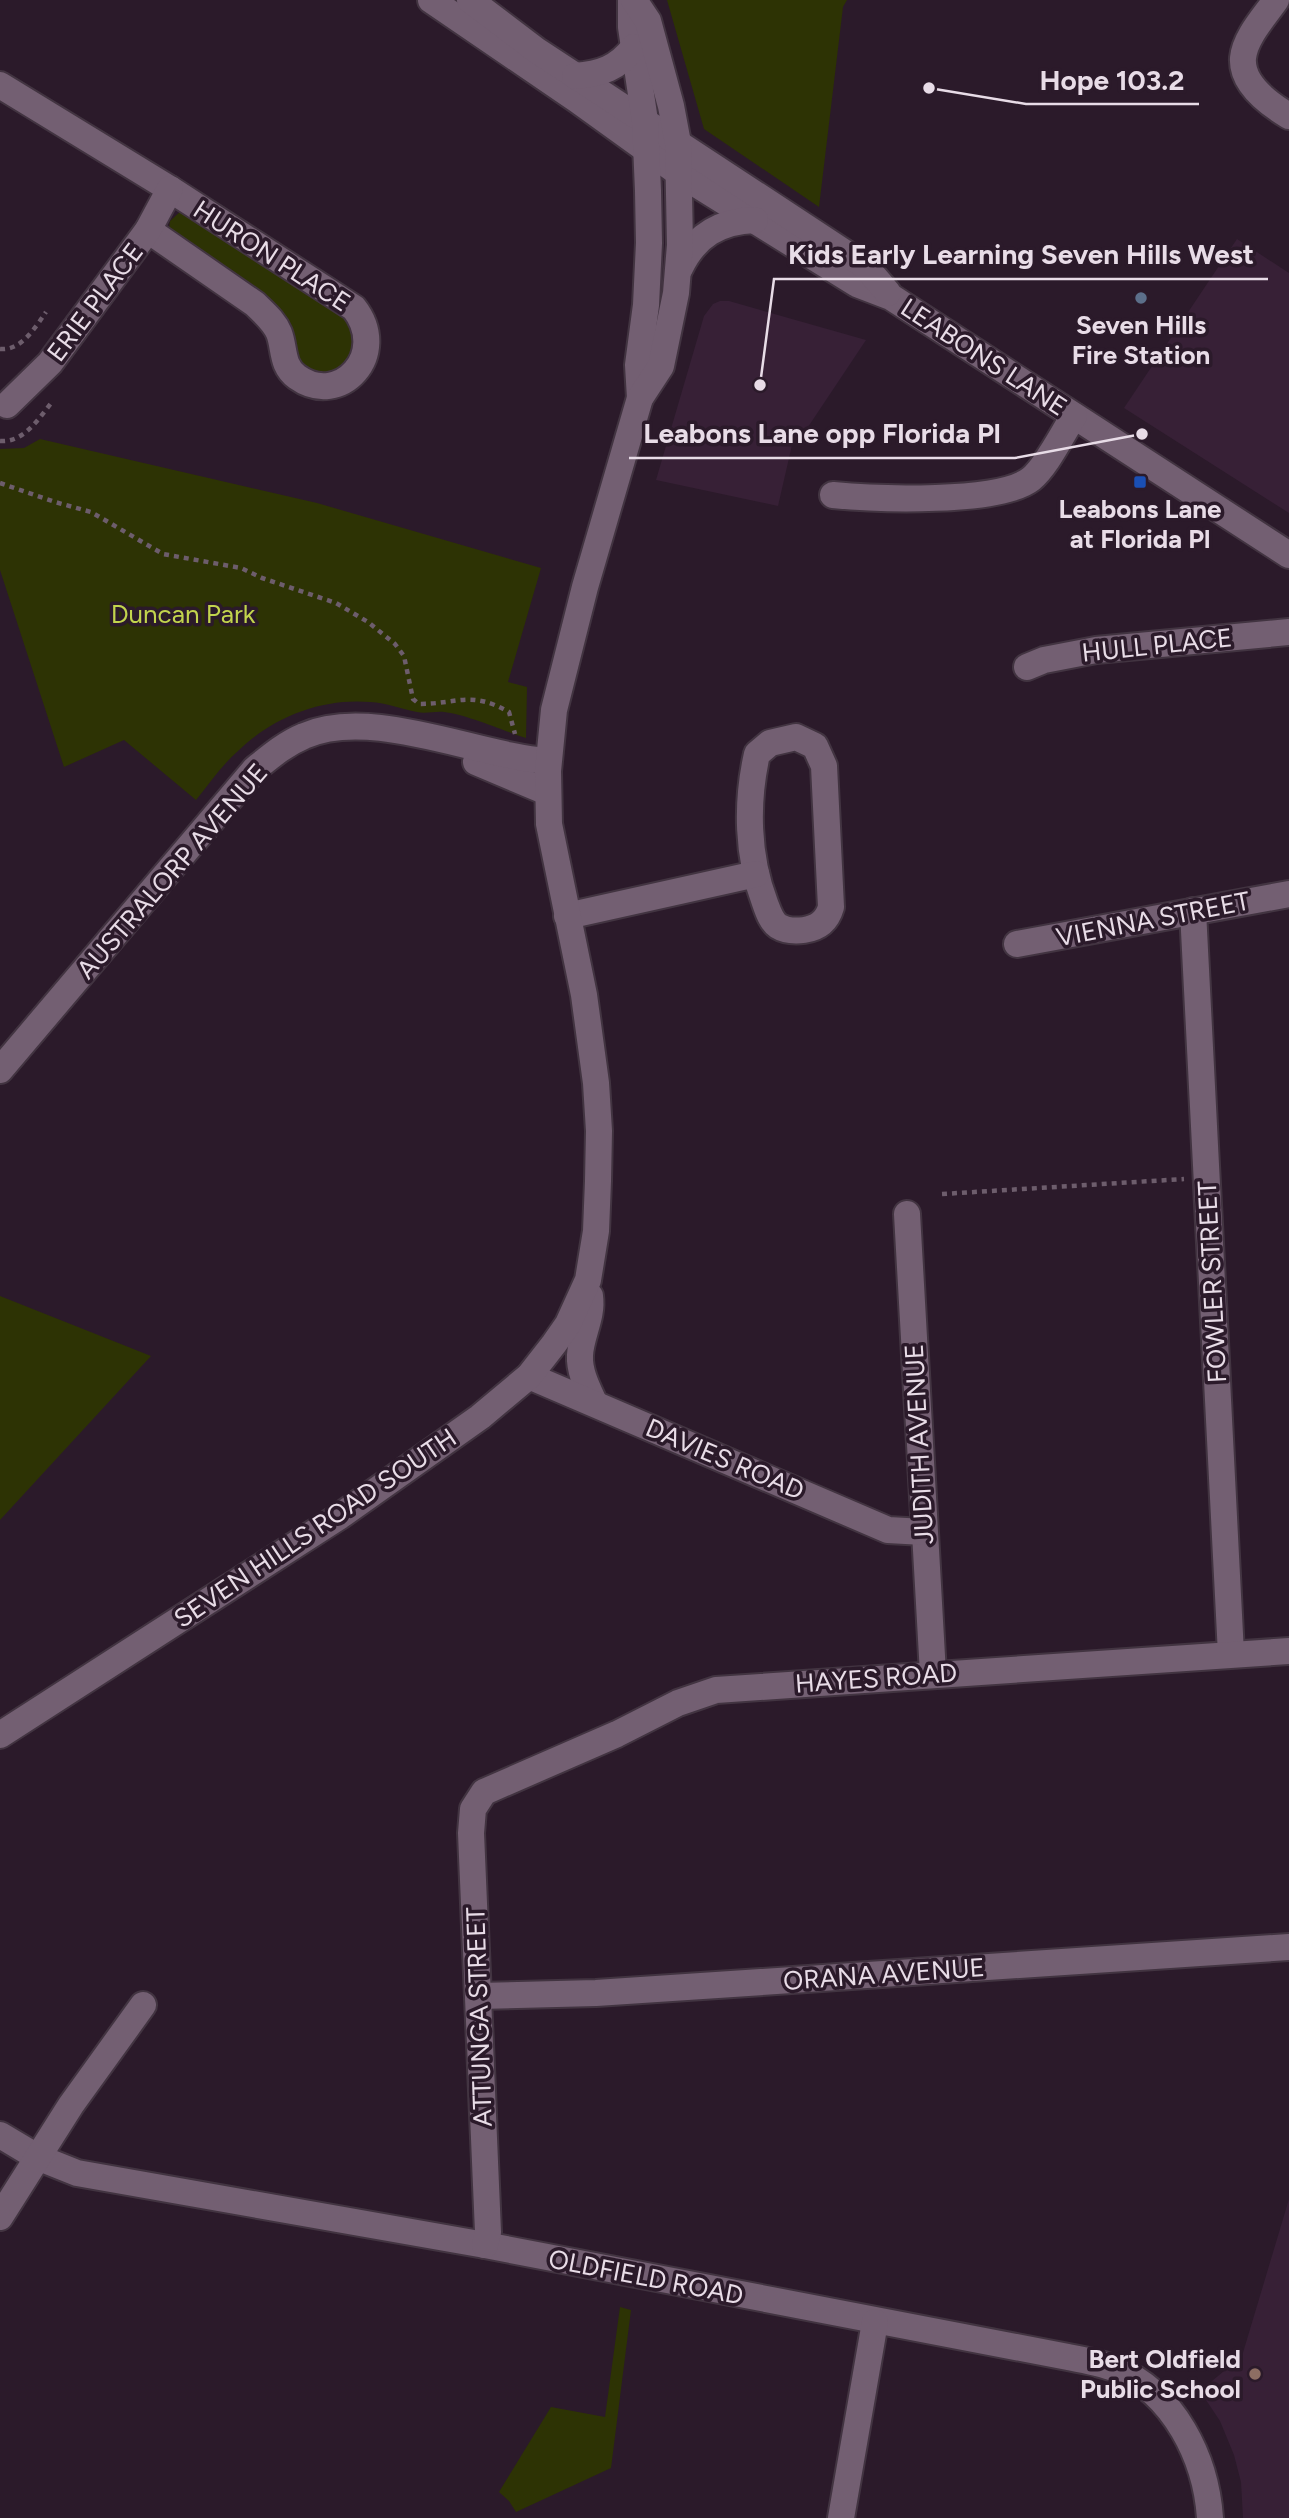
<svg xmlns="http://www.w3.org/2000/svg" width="1289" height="2518" viewBox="0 0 1289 2518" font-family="Figtree,sans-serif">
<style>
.built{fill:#372036}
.green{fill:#2d3304}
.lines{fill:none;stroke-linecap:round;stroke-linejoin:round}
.minor-casing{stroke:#423441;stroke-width:30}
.path{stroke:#6d5d6c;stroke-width:4.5;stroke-dasharray:5 5;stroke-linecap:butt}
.minor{stroke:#735f72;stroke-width:26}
.service-dot{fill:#5c6f8a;stroke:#2b1a2a;stroke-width:2.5}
.transit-dot{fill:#1a4fb4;stroke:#2b1a2a;stroke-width:2.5}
.education-dot{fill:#8d6e63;stroke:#2b1a2a;stroke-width:2.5}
.labels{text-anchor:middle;stroke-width:7;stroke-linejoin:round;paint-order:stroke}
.street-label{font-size:26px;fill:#e8dce7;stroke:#2b1a2a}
.poi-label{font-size:26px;font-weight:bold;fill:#e8dce7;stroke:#2b1a2a}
.park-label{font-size:26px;fill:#c2d44d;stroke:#2b1a2a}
.leader{fill:none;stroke:#e8dce7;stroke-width:2.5}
.callout-dot{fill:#e8dce7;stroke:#2b1a2a;stroke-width:2.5}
.callout-label{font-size:28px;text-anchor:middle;font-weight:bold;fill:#e8dce7;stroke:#2b1a2a;stroke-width:7;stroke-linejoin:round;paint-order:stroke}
</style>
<rect width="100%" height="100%" fill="#2b1a2a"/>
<g class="built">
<polygon points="1237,239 1289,273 1289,513 1124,408"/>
<polygon points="720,301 729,301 866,340 806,430 792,445 778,506 656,480 704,316 713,304"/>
<polygon points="1289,2199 1289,2518 1243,2518 1241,2482 1234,2455 1220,2421 1200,2391 1242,2356"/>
</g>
<g class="green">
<polygon points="667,0 847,0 843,7 819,207 704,129"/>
<path d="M181 211 345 310 360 346C341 367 337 378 307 371L169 229 170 221Z"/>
<path d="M40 439 317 503 541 568 508 682 527 687 526 738C504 731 465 714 444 712 435 711 426 714 417 712 401 709 387 703 370 702 321 698 273 717 238 751 222 765 209 784 196 800L124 740 64 767 0 570V449L24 448Z"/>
<polygon points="0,1296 151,1356 0,1520"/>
<polygon points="620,2307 631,2310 611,2468 516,2512 509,2501 499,2492 551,2407 605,2417"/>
</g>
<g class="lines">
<defs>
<g id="minor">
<polyline points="431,0 576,99 680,174 857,284 891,297 1289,555"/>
<polyline points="470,0 536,50 865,266 888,293"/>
<polyline points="631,0 631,27 645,121 648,191 649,243 646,305 638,365 640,398"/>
<path d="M1276 0C1265 16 1245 37 1243 58 1241 84 1269 104 1289 116"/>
<path d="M575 76C601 74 618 68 634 47"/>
<path d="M0 85 170 189 354 308C390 354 340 408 297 377 281 365 285 349 279 333 274 321 264 313 255 304L148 230"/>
<path d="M680 268C695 236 720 221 755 220"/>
<polyline points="7,405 50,363 148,230 170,189"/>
<path d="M833 495C875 499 999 504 1031 479 1047 466 1062 434 1074 416"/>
<polyline points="1027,667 1044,660 1096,650 1289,632"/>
<path d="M796 737 815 746 824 766 831 907C827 921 818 928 804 930 796 931 786 931 778 926 771 921 768 911 765 903 747 856 746 803 757 754L770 743Z"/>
<polyline points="476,762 547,792"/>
<polyline points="1193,911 1231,1654"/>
<polyline points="567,916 756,874"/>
<polyline points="1017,944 1289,894"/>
<path d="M0 1070 255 769C271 756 285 744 304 736 371 706 477 756 548 761"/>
<polyline points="907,1214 933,1674"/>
<path d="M590 1296C593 1317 581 1335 580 1355 579 1371 587 1387 594 1402"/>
<polyline points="529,1376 888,1530 924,1532"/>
<polyline points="0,1735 340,1516 480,1417 529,1376 554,1344 568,1324 588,1280 596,1231 598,1181 599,1131 596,1083 584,995 549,824 548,771 554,710 585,587 640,398 661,366 676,293 680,245 678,143 671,106 648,21 634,0"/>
<polyline points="478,1996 596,1993 1289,1947"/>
<path d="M0 2135 37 2157 77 2173 485 2245 1068 2357C1084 2360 1101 2363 1116 2369 1174 2393 1206 2458 1210 2518"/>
<polyline points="0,2217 71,2105 143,2005"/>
<polyline points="485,2245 488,2232 471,1833 473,1809 484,1792 617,1734 678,1703 716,1690 1289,1651"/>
<polyline points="841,2518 875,2322"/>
</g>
</defs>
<use href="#minor" class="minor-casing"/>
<g class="path">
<path d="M0 349C21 351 35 328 46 312"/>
<path d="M0 441C24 443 39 418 52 402"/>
<path d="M0 483 55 502 91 512 163 554 241 568 262 578 336 603 368 622 395 644 404 656 413 699 419 704C458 704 470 690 509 712L515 734"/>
<polyline points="942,1194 1184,1179"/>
</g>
<use href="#minor" class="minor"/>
</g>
<circle class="service-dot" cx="1141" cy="298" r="7"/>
<rect class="transit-dot" x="1133" y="475" width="14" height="14" rx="3.5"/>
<circle class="education-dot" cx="1255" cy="2374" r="7"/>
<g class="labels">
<g class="street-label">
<text transform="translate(272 256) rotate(33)" y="9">HURON PLACE</text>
<text transform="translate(95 302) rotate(-53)" y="9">ERIE PLACE</text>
<text transform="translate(984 357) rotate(33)" y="9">LEABONS LANE</text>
<text transform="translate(1157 645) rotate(-6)" y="9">HULL PLACE</text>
<text transform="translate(172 871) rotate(-49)" y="9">AUSTRALORP AVENUE</text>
<text transform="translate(1153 919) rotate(-11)" y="9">VIENNA STREET</text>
<text transform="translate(1212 1282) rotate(-93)" y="9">FOWLER STREET</text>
<text transform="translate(919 1444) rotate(-93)" y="9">JUDITH AVENUE</text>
<text transform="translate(725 1459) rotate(23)" y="9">DAVIES ROAD</text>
<text transform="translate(315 1528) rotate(-34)" y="9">SEVEN HILLS ROAD SOUTH</text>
<text transform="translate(876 1678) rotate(-4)" y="9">HAYES ROAD</text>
<text transform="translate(884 1974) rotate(-4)" y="9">ORANA AVENUE</text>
<text transform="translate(479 2017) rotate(-92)" y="9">ATTUNGA STREET</text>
<text transform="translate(646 2277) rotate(11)" y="9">OLDFIELD ROAD</text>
</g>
<g class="poi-label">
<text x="1141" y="334">Seven Hills<tspan x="1141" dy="30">Fire Station</tspan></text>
<text x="1140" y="518">Leabons Lane<tspan x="1140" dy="30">at Florida Pl</tspan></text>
<text x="1241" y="2368" text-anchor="end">Bert Oldfield<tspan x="1241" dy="30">Public School</tspan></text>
</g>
<g class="park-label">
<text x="183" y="623">Duncan Park</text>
</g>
</g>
<path class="leader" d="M929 88L1026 104H1199M760 385L774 279H1268M1142 434L1015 458H629"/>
<g class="callout-dot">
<circle cx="929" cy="88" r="7"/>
<circle cx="760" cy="385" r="7"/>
<circle cx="1142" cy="434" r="7"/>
</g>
<g class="callout-label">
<text x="1112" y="90">Hope 103.2</text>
<text x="1021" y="264">Kids Early Learning Seven Hills West</text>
<text x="822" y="443">Leabons Lane opp Florida Pl</text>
</g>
</svg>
